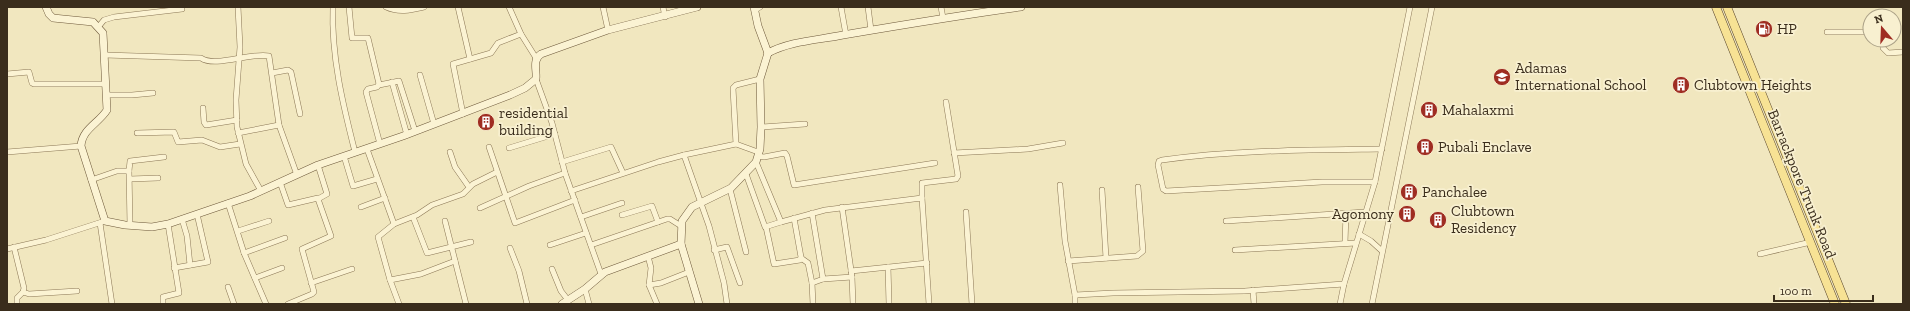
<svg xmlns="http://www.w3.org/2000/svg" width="1910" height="311" viewBox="0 0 1910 311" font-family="'Zilla Slab',serif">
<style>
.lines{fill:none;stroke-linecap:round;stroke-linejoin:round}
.street-casing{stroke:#8b7756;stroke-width:6}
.secondary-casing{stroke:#6d583a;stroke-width:8}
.primary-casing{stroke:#58442b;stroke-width:9}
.street{stroke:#fbf3d3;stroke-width:5}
.secondary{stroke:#fbf3d3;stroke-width:7}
.primary{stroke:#f7e294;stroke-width:8}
.labels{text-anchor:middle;stroke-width:3.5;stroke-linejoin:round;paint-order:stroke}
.poi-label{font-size:15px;fill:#3a2d1c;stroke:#f8f0d0;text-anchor:start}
.street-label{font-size:15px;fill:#3a2d1c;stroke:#f8f0d0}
</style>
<rect width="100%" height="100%" fill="#f1e7bf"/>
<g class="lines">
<defs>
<g id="street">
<polyline points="238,7 240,47 236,100 237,127 246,164 261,191"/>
<path d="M333 7C331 56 343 105 355 152"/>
<polyline points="349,7 352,38 368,38 379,84 377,87 368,89 366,92 380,144"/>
<path d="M386 7C399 13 411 10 424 7"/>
<polyline points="458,7 470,59"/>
<polyline points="509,7 521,34 536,58"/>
<polyline points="603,7 608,30"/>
<polyline points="663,7 665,17"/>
<polyline points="841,7 846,35"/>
<polyline points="868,7 871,30"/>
<polyline points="941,7 943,18"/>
<polyline points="755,10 760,7"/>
<polyline points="99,26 104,20 114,17 182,9"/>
<polyline points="1827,32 1870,32"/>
<polyline points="1883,40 1883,48 1888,53 1903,52"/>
<path d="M105 55 201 58C215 68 251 52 269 56L279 125 297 175"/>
<polyline points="272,73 288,70 291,72 300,114"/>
<polyline points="7,74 29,72 32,83 34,84 106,84"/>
<polyline points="420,75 434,124"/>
<polyline points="536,79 552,123 565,173 601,274"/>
<polyline points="392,82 407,135"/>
<polyline points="379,85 399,81 415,131"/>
<polyline points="107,95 132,95 153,93"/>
<polyline points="203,108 204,122 206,125 237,120"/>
<polyline points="463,114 453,64 491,53 498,43 521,34"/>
<polyline points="761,127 805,124"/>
<polyline points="137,133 174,132 178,142 202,140 220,147 240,144"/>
<polyline points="238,133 279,125"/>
<polyline points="736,144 758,152 758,156 764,157 785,153 787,156 794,185 935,163"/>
<polyline points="489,147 515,223 575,200"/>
<polyline points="509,148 555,134"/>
<polyline points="367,149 394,224"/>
<polyline points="7,152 81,146"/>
<polyline points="450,152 455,167 469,187"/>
<polyline points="954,153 1028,149 1063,143"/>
<polyline points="684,155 736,144 733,88 736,85 760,79"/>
<polyline points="344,156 353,186 377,179"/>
<polyline points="562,162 611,147 623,173"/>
<polyline points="756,162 781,222 825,210 922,198 929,304"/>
<polyline points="129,171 130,161 164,157"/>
<polyline points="746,174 765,227 781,222"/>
<polyline points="130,179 158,178"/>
<polyline points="91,180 117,171 129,171 130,225"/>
<polyline points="280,182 288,205 318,198"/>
<path d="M1375 182H1322L1166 191 1163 189 1158 165 1159 161 1162 160C1234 150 1309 150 1382 149"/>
<polyline points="1060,185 1065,241 1075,295 1075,304"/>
<polyline points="730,189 746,252"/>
<polyline points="1102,190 1106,258"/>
<polyline points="571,191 658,162 684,155 709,226 724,283 727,304"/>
<polyline points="922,198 922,183 956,179 958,176 946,102"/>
<polyline points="228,203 244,253 266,304"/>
<polyline points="361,207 385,198"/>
<polyline points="842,207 852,277 853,304"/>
<polyline points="480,208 529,186 565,173"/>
<polyline points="966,212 972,304"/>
<polyline points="812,213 823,279 852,277"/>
<polyline points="622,215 652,206 658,222"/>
<polyline points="413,217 427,253 471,242"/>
<polyline points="581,217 622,203"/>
<polyline points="182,219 187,236 190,265"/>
<polyline points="445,221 466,304"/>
<polyline points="1226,221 1365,212"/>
<polyline points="100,223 112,304"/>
<polyline points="766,227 774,264 800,260 801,257 794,218"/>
<polyline points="238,231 269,221"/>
<polyline points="1359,234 1371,241 1382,251"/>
<polyline points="1345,243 1346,213"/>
<polyline points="550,245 586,233"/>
<polyline points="591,245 667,219 670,219 681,226"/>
<polyline points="14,247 24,288 23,292 17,298 17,304"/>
<polyline points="510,248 519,271 527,304"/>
<polyline points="7,249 46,240 105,221"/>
<polyline points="714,250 727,247 740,283"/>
<polyline points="1235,250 1356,243"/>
<polyline points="244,253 285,238"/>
<polyline points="1760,254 1811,242"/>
<polyline points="648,256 651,268 649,285 657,304"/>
<polyline points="801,258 808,263 812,283"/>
<polyline points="1068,261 1137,256 1143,251 1138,187"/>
<polyline points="888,267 889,304"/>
<polyline points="174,268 208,262 197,214"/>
<polyline points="552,269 561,291 568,300"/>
<polyline points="851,271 927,263"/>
<polyline points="255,278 282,268"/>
<polyline points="390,280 421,274 455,261"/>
<polyline points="311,283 352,269"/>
<polyline points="649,285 661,283 689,272"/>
<polyline points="228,287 234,304"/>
<polyline points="585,289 589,304"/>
<polyline points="1253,290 1254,304"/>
<polyline points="23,292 29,294 77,291"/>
<polyline points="1075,295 1113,293 1245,291 1344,284"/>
<polyline points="163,304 163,297 179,293 168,224"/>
<polyline points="288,304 312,294 314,292 302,249 331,236 318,199 327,194 318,165"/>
<polyline points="399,304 390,280 378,237 394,224 417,215 432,205 463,194 473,184 497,172"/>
<polyline points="813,304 812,283 823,279"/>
<polyline points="1340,304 1344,284 1375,182 1410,7"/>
<polyline points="1372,304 1432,7"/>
</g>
<g id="secondary">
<path d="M46 7 49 14 53 18 93 22 103 33 107 110C99 123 82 129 81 146L105 221 125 225 152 227 168 224 250 196 318 165 403 136 510 95 525 88 536 79C537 70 532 60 541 54L608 30 697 7"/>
<polyline points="754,7 758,26 768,53"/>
<path d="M768 53C790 41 819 40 843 35 902 25 961 15 1021 7"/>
<polyline points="562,304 585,289 605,272 681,244"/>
<polyline points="699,304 681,244 682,221 692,207 731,188 756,162 760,149 761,127 760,79 768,53"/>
</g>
<g id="primary">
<polyline points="1716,7 1835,304"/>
<polyline points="1727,7 1846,304"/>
</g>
</defs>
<use href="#street" class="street-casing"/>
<use href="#secondary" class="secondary-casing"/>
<use href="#primary" class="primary-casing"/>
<use href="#street" class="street"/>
<use href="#secondary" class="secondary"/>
<use href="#primary" class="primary"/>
</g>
<defs>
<symbol id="fuel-disc" viewBox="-11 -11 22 22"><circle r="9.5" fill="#9f2d22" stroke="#f8f0d0"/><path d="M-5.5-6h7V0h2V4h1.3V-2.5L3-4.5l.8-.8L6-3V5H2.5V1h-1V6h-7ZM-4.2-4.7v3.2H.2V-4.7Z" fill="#fff"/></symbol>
<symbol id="school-disc" viewBox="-11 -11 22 22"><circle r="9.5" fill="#9f2d22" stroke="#f8f0d0"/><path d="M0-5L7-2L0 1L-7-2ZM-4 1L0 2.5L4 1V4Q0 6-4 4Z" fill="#fff"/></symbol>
<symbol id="building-disc" viewBox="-11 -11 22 22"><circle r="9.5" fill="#9f2d22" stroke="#f8f0d0"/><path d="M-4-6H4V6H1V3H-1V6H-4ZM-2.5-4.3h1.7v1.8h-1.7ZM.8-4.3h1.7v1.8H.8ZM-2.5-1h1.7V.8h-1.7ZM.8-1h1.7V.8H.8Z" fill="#fff"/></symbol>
</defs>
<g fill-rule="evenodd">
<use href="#fuel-disc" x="1754" y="19" width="20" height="20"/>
<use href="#school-disc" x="1492" y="67" width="20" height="20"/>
<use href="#building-disc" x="1671" y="75" width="20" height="20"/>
<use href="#building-disc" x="1419" y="100" width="20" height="20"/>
<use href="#building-disc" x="476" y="112" width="20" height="20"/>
<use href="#building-disc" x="1415" y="137" width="20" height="20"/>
<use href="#building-disc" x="1399" y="182" width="20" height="20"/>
<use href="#building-disc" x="1397" y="204" width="20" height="20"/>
<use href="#building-disc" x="1428" y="210" width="20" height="20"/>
</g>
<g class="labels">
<g class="poi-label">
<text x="1777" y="34">HP</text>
<text x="1515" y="73">Adamas<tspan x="1515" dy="17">International School</tspan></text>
<text x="1694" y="90">Clubtown Heights</text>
<text x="1442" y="115">Mahalaxmi</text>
<text x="499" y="118">residential<tspan x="499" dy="17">building</tspan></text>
<text x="1438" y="152">Pubali Enclave</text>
<text x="1422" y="197">Panchalee</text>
<text x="1451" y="216">Clubtown<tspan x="1451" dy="17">Residency</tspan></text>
<text x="1394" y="219" text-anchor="end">Agomony</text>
</g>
<g class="street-label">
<text transform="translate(1802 184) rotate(68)" y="5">Barrackpore Trunk Road</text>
</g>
</g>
<rect width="1910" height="311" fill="none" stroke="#3a2d1c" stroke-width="16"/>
<g transform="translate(1882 28) rotate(341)"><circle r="19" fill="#f8f0d0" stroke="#aca288"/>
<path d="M0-3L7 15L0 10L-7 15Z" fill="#9f2d22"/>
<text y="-6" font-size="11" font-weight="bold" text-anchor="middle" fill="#3a2d1c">N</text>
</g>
<path d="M1774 295v6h99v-6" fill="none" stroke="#3a2d1c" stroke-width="2"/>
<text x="1780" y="295" font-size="12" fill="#3a2d1c" stroke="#f8f0d0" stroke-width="3" paint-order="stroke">100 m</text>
</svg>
